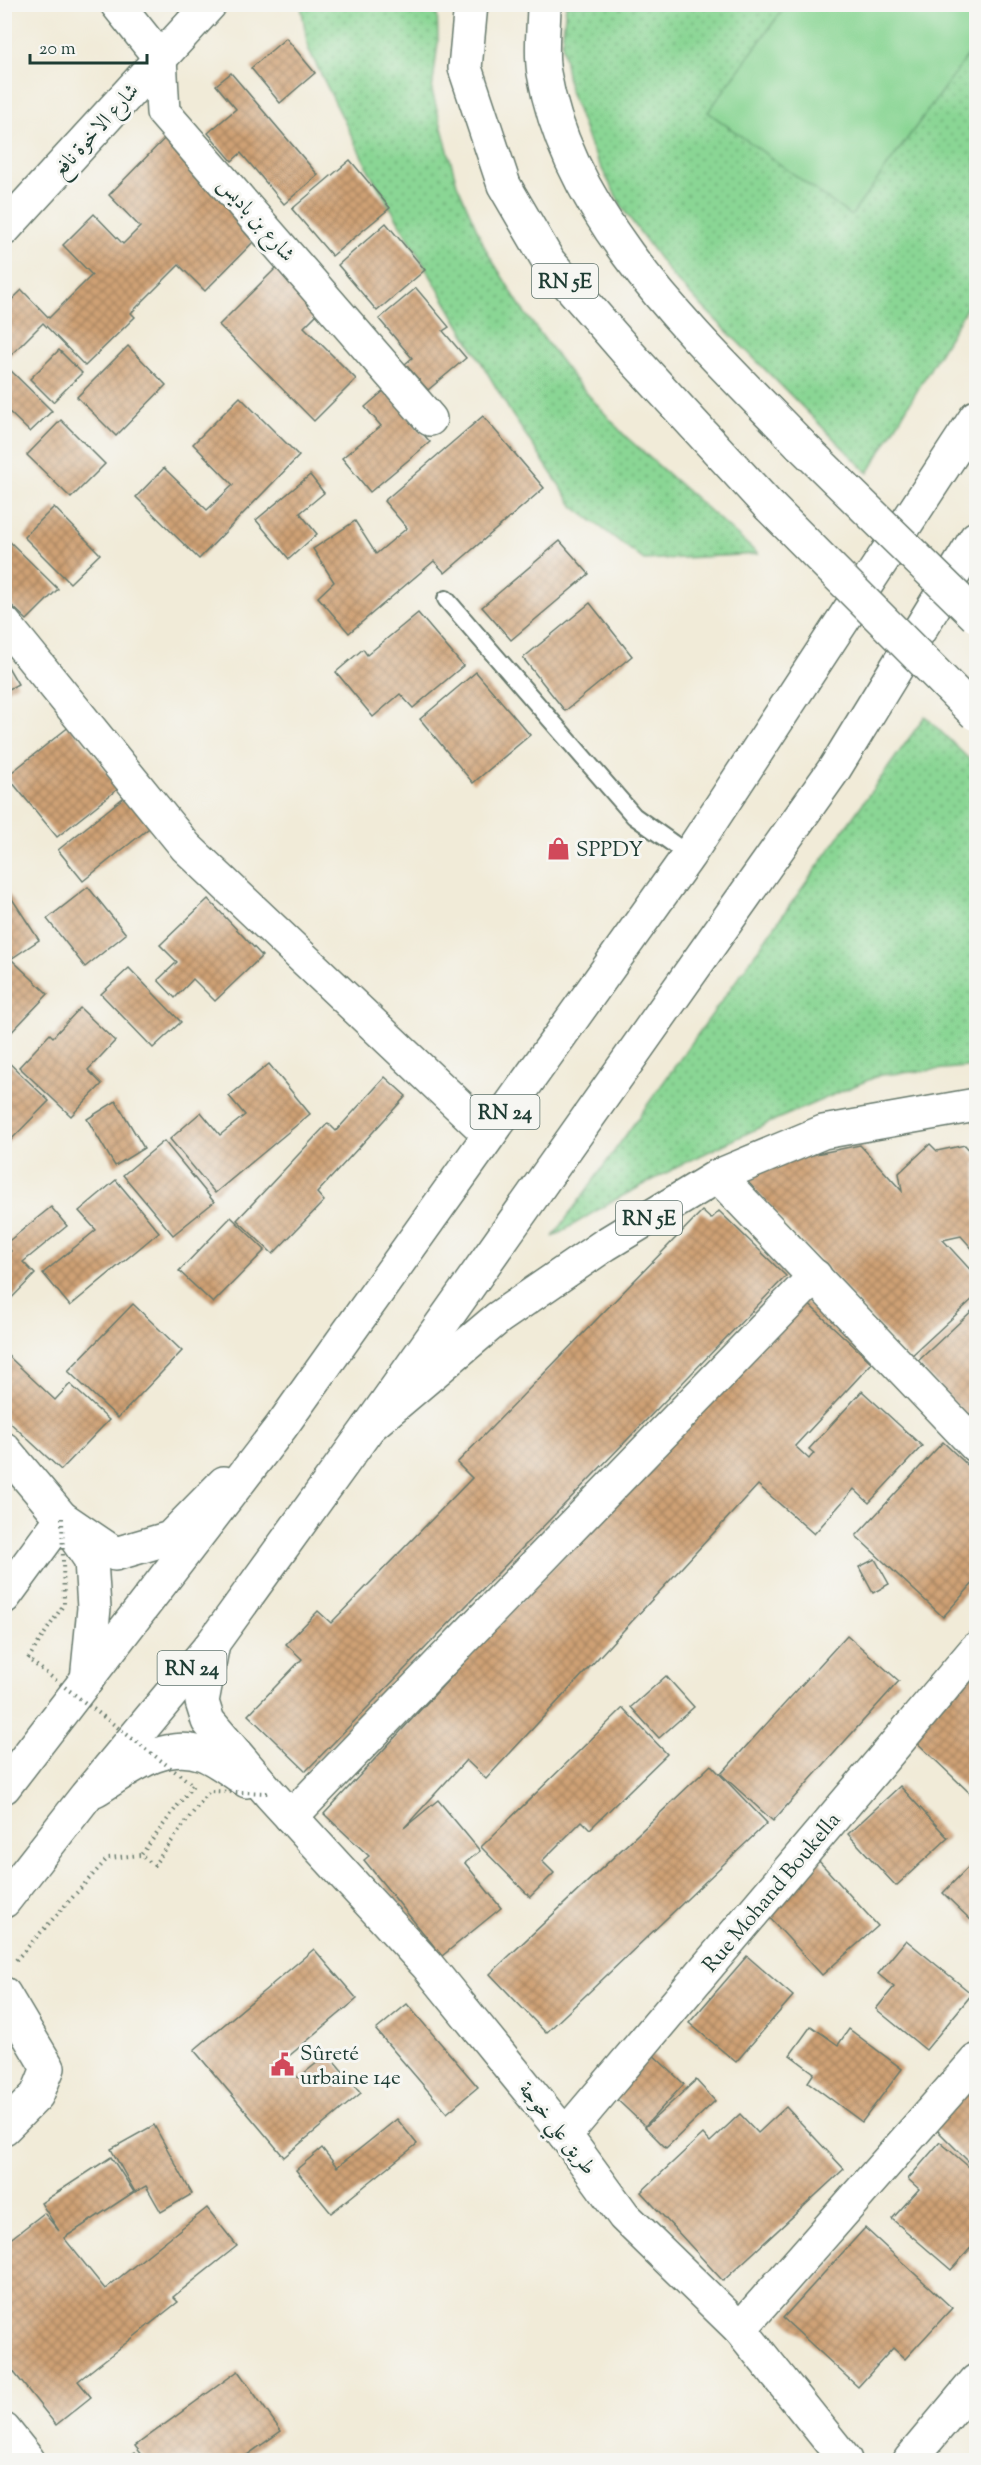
<svg xmlns="http://www.w3.org/2000/svg" width="981" height="2465" viewBox="0 0 981 2465" font-family="'Sorts Mill Goudy',Amiri,serif">
<style>
.grass{fill:url(#grass-dots);stroke:#548a64;stroke-width:1.5}
.garden{fill:#8ad694;stroke:#548a64;stroke-width:1.5}
.building{fill:url(#building-cross-hatch)}
.lines{fill:none;stroke-linecap:round;stroke-linejoin:round}
.service-casing{stroke:#687a6d;stroke-width:20}
.minor-casing{stroke:#687a6d;stroke-width:36}
.tertiary-casing{stroke:#687a6d;stroke-width:36}
.trunk-casing{stroke:#687a6d;stroke-width:36}
.motorway-casing{stroke:#687a6d;stroke-width:36}
.path{stroke:#687a6d;stroke-width:4;stroke-dasharray:1.5 4.5;stroke-linecap:butt}
.service{stroke:#fff;stroke-width:16}
.minor{stroke:#fff;stroke-width:33}
.tertiary{stroke:#fff;stroke-width:33}
.trunk{stroke:#fff;stroke-width:33}
.motorway{stroke:#fff;stroke-width:33}
.motorway-bridge-casing{stroke:#687a6d;stroke-width:36;stroke-linecap:butt}
.path-bridge{stroke:#687a6d;stroke-width:4;stroke-dasharray:1.5 4.5;stroke-linecap:butt}
.motorway-bridge{stroke:#fff;stroke-width:33}
.labels{text-anchor:middle;stroke-width:6;stroke-linejoin:round;paint-order:stroke}
.shield{fill:#f6f6f2;stroke:#60746d;stroke-width:1.5}
.shield-label{font-size:20px;font-weight:bold;fill:#1f3d34}
.street-label{font-size:21px;fill:#1f3d34;stroke:#f6f6f2}
.poi-label{font-size:21px;fill:#1f3d34;stroke:#f6f6f2;text-anchor:start}
</style>
<defs>
<pattern id="grass-dots" width="8" height="8" patternUnits="userSpaceOnUse" patternTransform="scale(1.5)"><rect width="8" height="8" fill="#8ad694"/><path d="M2 2h.1M6 6h.1" fill="none" stroke="#70af7a" stroke-width="1.8" stroke-linecap="round"/></pattern>
<pattern id="building-cross-hatch" width="8" height="8" patternUnits="userSpaceOnUse" patternTransform="scale(1.5)"><rect width="8" height="8" fill="#cfa175"/><path d="M0 0l8 8M0 8l8-8" fill="none" stroke="#a78461"/></pattern>
</defs>
<rect width="100%" height="100%" fill="#f6f6f2"/>
<filter id="ink" filterUnits="userSpaceOnUse"><feTurbulence type="fractalNoise" baseFrequency=".0167" numOctaves="2"/><feDisplacementMap in="SourceGraphic" scale="12" xChannelSelector="R" yChannelSelector="G"/><feConvolveMatrix kernelMatrix="1 2 1 2 8 2 1 2 1" color-interpolation-filters="sRGB"/></filter>
<filter id="wash" filterUnits="userSpaceOnUse"><feTurbulence type="fractalNoise" baseFrequency=".008" numOctaves="4" result="noise"/><feDisplacementMap in="SourceGraphic" scale="24" xChannelSelector="R" yChannelSelector="G"/><feGaussianBlur stdDeviation="1.35" result="paint"/><feColorMatrix in="noise" values="0 0 0 0 0 0 0 0 0 0 0 0 0 0 0 0 0 1.4 0 .05"/><feComposite in="paint" operator="in"/></filter>
<g filter="url(#wash)">
<rect width="100%" height="100%" fill="#f1ebd8"/>
<g class="grass">
<polygon points="301,5 437,5 438,42 432,91 457,184 487,252 524,312 575,380 624,435 758,554 644,560 574,507 511,413 369,171 308,48"/>
<polygon points="566,5 976,5 976,292 868,473 672,276 623,209 591,148 569,88 562,43"/>
<polygon points="925,716 976,766 976,1066 880,1075 777,1119 685,1163 609,1203 553,1237"/>
</g>
<polygon class="garden" points="787,4 976,5 976,44 851,216 708,112"/>
<g id="blocks">
<g class="building">
<polygon points="173,4 191,4 180,13"/>
<polygon points="286,38 315,73 280,103 251,68"/>
<polygon points="231,73 318,175 284,204 241,153 232,161 208,133 236,109 216,85"/>
<polygon points="166,137 262,233 205,291 179,265 131,313 135,317 85,366 43,323 4,362 4,307 22,290 49,318 92,275 63,245 94,214 123,244 140,227 109,195"/>
<polygon points="350,160 390,208 332,256 292,209"/>
<polygon points="386,223 425,270 377,311 338,265"/>
<polygon points="276,268 319,312 304,327 356,379 314,421 219,325"/>
<polygon points="416,288 449,327 443,331 466,358 428,390 405,364 412,358 379,319"/>
<polygon points="128,346 166,385 116,436 77,397"/>
<polygon points="59,350 82,373 53,402 30,379"/>
<polygon points="4,364 52,411 30,432 4,407"/>
<polygon points="386,389 430,442 370,492 342,458 381,426 365,407"/>
<polygon points="240,397 299,456 199,559 136,497 164,468 207,510 233,485 193,444"/>
<polygon points="483,416 544,488 445,573 434,561 349,633 318,597 334,582 313,549 355,521 376,554 407,528 384,501"/>
<polygon points="61,420 105,464 71,498 27,455"/>
<polygon points="310,475 324,493 300,513 317,534 289,559 256,520"/>
<polygon points="54,507 100,554 70,583 24,537"/>
<polygon points="4,536 58,589 27,620 4,598"/>
<polygon points="560,541 589,574 511,640 482,607"/>
<polygon points="590,603 632,656 565,711 523,658"/>
<polygon points="418,613 463,666 413,708 400,694 373,717 336,672 363,649 367,655"/>
<polygon points="4,660 18,684 4,692"/>
<polygon points="476,672 530,735 473,783 420,719"/>
<polygon points="70,726 119,788 57,837 7,776"/>
<polygon points="128,794 153,825 83,881 58,850"/>
<polygon points="88,887 126,934 85,967 47,919"/>
<polygon points="5,888 39,940 11,959 48,994 5,1039"/>
<polygon points="208,899 262,956 215,1001 193,979 175,998 158,980 177,962 160,945"/>
<polygon points="129,968 181,1022 153,1048 101,994"/>
<polygon points="80,1008 115,1041 88,1070 102,1084 71,1116 19,1067 50,1034 53,1037"/>
<polygon points="4,1058 49,1101 4,1147"/>
<polygon points="269,1064 310,1114 215,1193 170,1139 201,1112 220,1135 245,1115 229,1096"/>
<polygon points="385,1077 406,1096 317,1193 324,1201 273,1254 237,1220 328,1123 336,1131"/>
<polygon points="116,1101 144,1148 115,1166 87,1119"/>
<polygon points="164,1141 214,1202 173,1235 123,1175"/>
<polygon points="930,1144 937,1151 965,1145 976,1158 976,1253 961,1236 943,1240 976,1276 976,1296 909,1358 746,1180 762,1165 860,1145 902,1191 899,1173"/>
<polygon points="116,1180 159,1232 70,1306 43,1273 96,1230 79,1211"/>
<polygon points="51,1207 67,1226 23,1262 35,1274 4,1306 4,1258 11,1251 5,1244"/>
<polygon points="702,1211 711,1219 719,1211 786,1276 306,1771 248,1715 302,1659 286,1644 318,1611 331,1623 472,1478 457,1463"/>
<polygon points="231,1217 265,1250 213,1303 179,1271"/>
<polygon points="802,1298 872,1363 795,1446 809,1459 814,1453 809,1449 862,1391 922,1446 869,1503 854,1489 814,1534 758,1485 486,1779 466,1760 404,1828 438,1800 480,1851 465,1863 501,1908 442,1956 364,1860 369,1856 324,1814"/>
<polygon points="133,1304 182,1351 118,1418 68,1371"/>
<polygon points="976,1307 976,1427 917,1362"/>
<polygon points="4,1352 55,1400 70,1384 109,1420 61,1470 4,1417"/>
<polygon points="943,1442 976,1473 976,1580 943,1617 856,1536"/>
<polygon points="875,1559 889,1584 873,1593 859,1567"/>
<polygon points="847,1635 899,1681 773,1821 721,1774"/>
<polygon points="976,1667 976,1794 974,1797 909,1735"/>
<polygon points="666,1676 694,1707 659,1738 631,1707"/>
<polygon points="623,1708 667,1754 590,1829 582,1821 542,1861 554,1873 530,1897 481,1847"/>
<polygon points="711,1765 767,1823 546,2033 490,1974"/>
<polygon points="900,1786 948,1838 896,1886 848,1834"/>
<polygon points="976,1859 976,1925 943,1893"/>
<polygon points="818,1860 878,1926 822,1975 768,1916"/>
<polygon points="906,1940 972,1994 926,2050 876,2009 894,1987 878,1974"/>
<polygon points="314,1949 357,1999 283,2061 298,2078 328,2054 361,2093 284,2157 194,2050"/>
<polygon points="747,1956 793,1996 736,2062 689,2023"/>
<polygon points="407,2004 478,2087 447,2113 376,2030"/>
<polygon points="811,2026 838,2045 849,2029 902,2069 862,2122 808,2082 814,2073 790,2055"/>
<polygon points="648,2050 684,2084 645,2126 609,2092"/>
<polygon points="696,2080 715,2101 666,2148 645,2127"/>
<polygon points="976,2084 976,2169 934,2127"/>
<polygon points="786,2107 844,2169 723,2281 641,2192 703,2134 710,2142 740,2114 758,2133"/>
<polygon points="397,2119 417,2144 331,2213 296,2170 322,2148 337,2167"/>
<polygon points="154,2125 192,2194 161,2212 146,2186 135,2192 111,2149"/>
<polygon points="940,2142 976,2173 976,2242 951,2270 892,2219 919,2189 908,2179"/>
<polygon points="111,2157 134,2192 64,2238 105,2289 207,2208 237,2246 173,2297 178,2302 78,2381 91,2397 56,2425 4,2360 4,2244 44,2213 59,2231 41,2203"/>
<polygon points="865,2228 952,2308 905,2359 893,2348 858,2387 783,2318"/>
<polygon points="238,2371 281,2431 240,2460 146,2460 135,2446"/>
<polygon points="135,2453 140,2460 124,2460"/>
</g>
</g>
</g>
<g filter="url(#ink)">
<use href="#blocks" fill-opacity="0" stroke="#687a6d" stroke-width="1.5"/>
<g class="lines">
<defs>
<polyline id="service" points="446,599 634,816 689,855"/>
<g id="minor">
<polyline points="117,4 160,58 163,112 430,419"/>
<polyline points="4,229 210,4"/>
<polyline points="4,623 186,847 489,1134"/>
<polyline points="718,1176 976,1446"/>
<polyline points="4,1597 62,1518"/>
<polyline points="213,1643 202,1702 208,1721 271,1795 427,1965 565,2135 624,2216 740,2329 845,2460"/>
<path d="M95 1790C126 1771 163 1739 203 1754 218 1760 233 1772 247 1781"/>
<polyline points="291,1817 815,1276"/>
<polyline points="4,1994 48,2068 37,2095 4,2128"/>
<polyline points="565,2135 976,1649"/>
<polyline points="740,2329 976,2061"/>
<polyline points="4,2430 28,2460"/>
<polyline points="910,2460 976,2381"/>
</g>
<g id="tertiary">
<polyline points="4,1449 62,1518 91,1560 94,1608 87,1680"/>
<polyline points="62,1518 115,1554 170,1538 224,1483"/>
</g>
<g id="trunk">
<polyline points="4,1787 281,1427 689,855 976,417"/>
<polyline points="4,1901 86,1796 213,1643 369,1427 835,768 976,538"/>
</g>
<g id="motorway">
<polyline points="471,4 465,68 504,185 549,262 627,352 768,505"/>
<path d="M544 4C544 26 540 51 544 73 569 222 701 341 801 445"/>
<polyline points="369,1427 498,1318 606,1244 718,1176 823,1132 976,1105"/>
</g>
</defs>
<use href="#service" class="service-casing"/>
<use href="#minor" class="minor-casing"/>
<use href="#tertiary" class="tertiary-casing"/>
<use href="#trunk" class="trunk-casing"/>
<use href="#motorway" class="motorway-casing"/>
<polyline class="path" points="16,1960 108,1858 141,1855"/>
<use href="#service" class="service"/>
<use href="#minor" class="minor"/>
<use href="#tertiary" class="tertiary"/>
<use href="#trunk" class="trunk"/>
<use href="#motorway" class="motorway"/>
<defs>
<g id="motorway-bridge">
<polyline points="801,445 976,616"/>
<polyline points="768,505 976,714"/>
</g>
</defs>
<use href="#motorway-bridge" class="motorway-bridge-casing"/>
<polyline class="path-bridge" points="62,1518 64,1604 28,1659 193,1785 141,1855 154,1865 209,1791 269,1793"/>
<use href="#motorway-bridge" class="motorway-bridge"/>
</g>
</g>
<defs>
<symbol id="shop-bare" viewBox="-9 -9 18 18"><path d="M-5-2.5h2.3a2.7 3.5 0 0 1 5.4 0H5L5.5 6h-11ZM-1.5-2.5h3a1.5 2.3 0 0 0-3 0Z" fill="#d1495b" stroke="#f6f6f2" stroke-width="2.5" paint-order="stroke"/></symbol>
<symbol id="civic-bare" viewBox="-9 -9 18 18"><path d="M-.6-6.5H3V-4.5H.6V-3L4-1V1h2V6H-6V1h2V-1L-.6-3ZM-1.2 2.5V6h2.4V2.5Z" fill="#d1495b" stroke="#f6f6f2" stroke-width="2.5" paint-order="stroke"/></symbol>
</defs>
<g fill-rule="evenodd">
<use href="#shop-bare" x="542" y="832" width="33" height="33"/>
<use href="#civic-bare" x="266" y="2048" width="33" height="33"/>
</g>
<g class="labels">
<g class="shield">
<rect x="532" y="264" width="66" height="34" rx="4.5"/>
<rect x="470.5" y="1095" width="69" height="34" rx="4.5"/>
<rect x="616" y="1201" width="66" height="34" rx="4.5"/>
<rect x="157.5" y="1651" width="69" height="34" rx="4.5"/>
</g>
<g class="shield-label">
<text x="565" y="288">RN 5E</text>
<text x="505" y="1119">RN 24</text>
<text x="649" y="1225">RN 5E</text>
<text x="192" y="1675">RN 24</text>
</g>
<g class="street-label">
<text transform="translate(95 130) rotate(-48)" y="7">شارع الاخوة نافع</text>
<text transform="translate(257 219) rotate(49)" y="7">شارع بن باديس</text>
<text transform="translate(771 1892) rotate(-50)" y="7">Rue Mohand Boukella</text>
<text transform="translate(558 2128) rotate(52)" y="7">طريق علي خوجة</text>
</g>
<g class="poi-label">
<text x="576" y="856">SPPDY</text>
<text x="300" y="2060">Sûreté<tspan x="300" dy="24">urbaine 14e</tspan></text>
</g>
</g>
<rect width="981" height="2465" fill="none" stroke="#f6f6f2" stroke-width="24"/>
<path d="M30 54v9h117v-9" fill="none" stroke="#1f3d34" stroke-width="3"/>
<text x="39" y="54" font-size="18" fill="#1f3d34" stroke="#f6f6f2" stroke-width="4.5" paint-order="stroke">20 m</text>
</svg>
